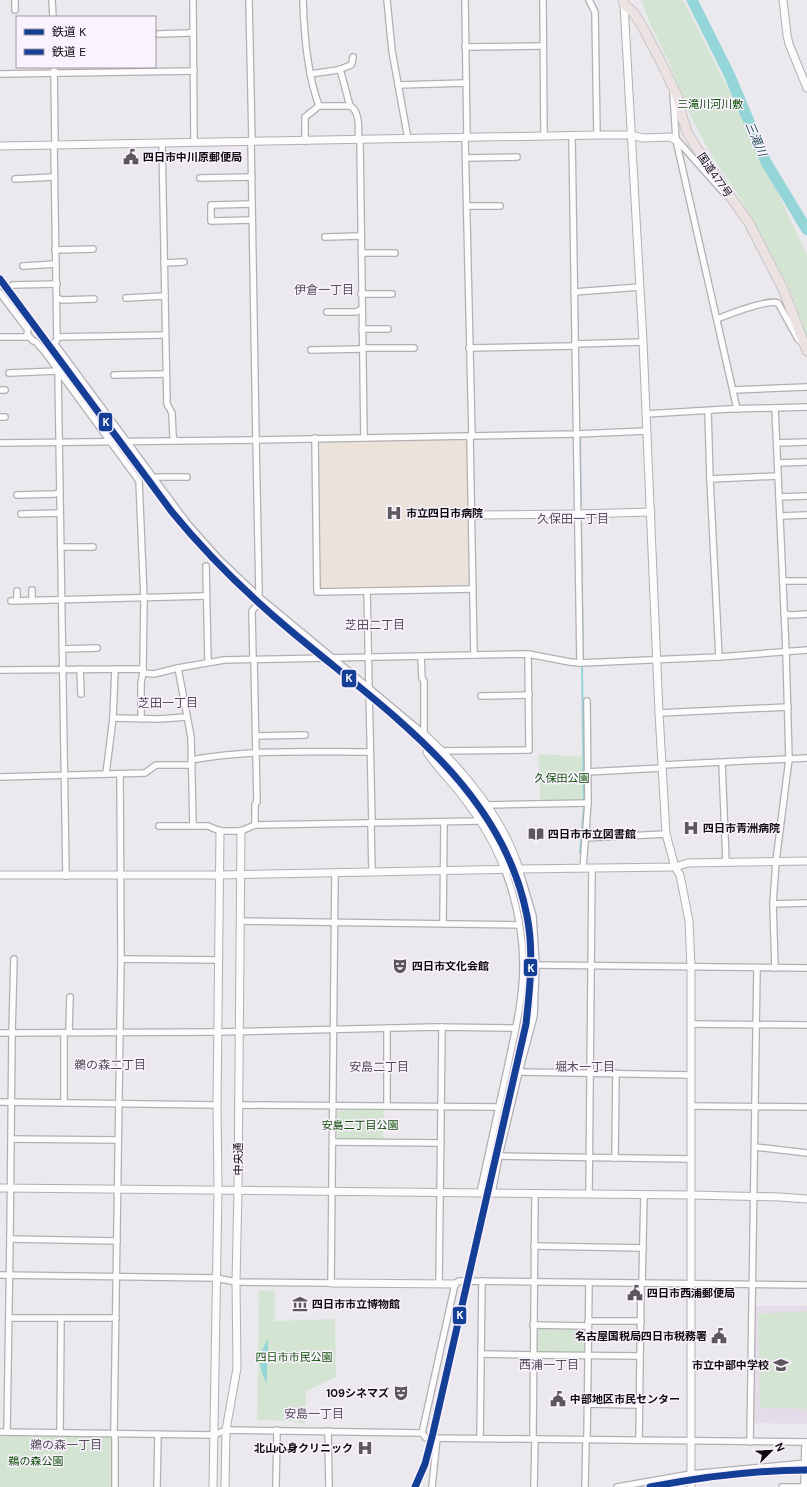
<svg xmlns="http://www.w3.org/2000/svg" width="807" height="1487" viewBox="0 0 807 1487" font-family="'DM Sans','Noto Sans JP',sans-serif">
<style>
.built{fill:#e4dde9}
.medical{fill:#ebe2da}
.green{fill:#d4e4d2}
.water{fill:#94d5d8}
.lines{fill:none;stroke-linecap:round;stroke-linejoin:round}
.stream{stroke:#94d5d8;stroke-width:2}
.river{stroke:#94d5d8;stroke-width:11}
.minor-tunnel{stroke:#cbc8cd;stroke-width:5.5;stroke-dasharray:5.5 3;stroke-linecap:butt}
.minor-casing{stroke:#b2afb3;stroke-width:8}
.tertiary-casing{stroke:#b2afb3;stroke-width:9}
.trunk-casing{stroke:#c8c6c9;stroke-width:11}
.minor{stroke:#fcfcfc;stroke-width:5.5}
.tertiary{stroke:#fcfcfc;stroke-width:7}
.trunk{stroke:#ece2e1;stroke-width:9}
.rail-1-casing{stroke:#faf3ff;stroke-width:10}
.rail-2-casing{stroke:#faf3ff;stroke-width:10}
.rail-1{stroke:#153f97;stroke-width:7}
.rail-2{stroke:#153f97;stroke-width:7}
.labels{text-anchor:middle;stroke-width:3;stroke-linejoin:round;paint-order:stroke}
.park-label{font-size:11px;fill:#0e4f06;stroke:#faf3ff}
.poi-label{font-size:11px;font-weight:bold;fill:#0e0c0f;stroke:#faf3ff;text-anchor:start}
.street-label{font-size:11px;fill:#0e0c0f;stroke:#faf3ff}
.water-label{font-size:12px;font-style:italic;fill:#245051;stroke:#faf3ff}
.neighbourhood-label{font-size:12px;fill:#544e58;stroke:#faf3ff}
.line-badge{stroke:#faf3ff;stroke-width:1.5}
.badge-label{font-size:11px;text-anchor:middle;font-weight:bold;fill:#fff}
</style>
<rect width="100%" height="100%" fill="#ece9ee"/>
<polygon class="built" points="755,1306 807,1306 807,1424 753,1423"/>
<polygon class="medical" points="465,439 468,442 470,582 467,586 323,588 320,586 318,445 322,441"/>
<g class="green">
<polygon points="641,0 683,0 732,96 807,255 807,336 790,290 746,207 711,155 689,113 671,67 650,24"/>
<polygon points="539,754 585,757 585,800 582,802 540,802"/>
<polygon points="340,1110 384,1110 383,1140 339,1139 337,1137 337,1112"/>
<polygon points="259,1290 275,1291 275,1321 335,1319 336,1377 306,1391 305,1424 290,1421 257,1420"/>
<polygon points="807,1311 807,1409 760,1408 758,1314"/>
<polygon points="537,1327 586,1327 585,1351 582,1353 539,1353 537,1351"/>
<polygon points="0,1435 111,1437 114,1439 113,1487 0,1487"/>
</g>
<g class="water">
<polygon points="268,1339 268,1359 260,1359 263,1348"/>
<polygon points="260,1363 267,1363 267,1384 262,1373"/>
</g>
<g class="lines">
<g class="stream">
<polyline points="579,394 579,428"/>
<polyline points="580,438 581,505"/>
<polyline points="581,522 583,659"/>
<polyline points="580,853 584,807 582,666"/>
</g>
<polyline class="river" points="692,0 729,74 766,162 807,230"/>
<polyline class="minor-tunnel" points="523,964 536,965"/>
<defs>
<g id="minor">
<polyline points="15,0 15,10"/>
<polyline points="52,0 53,17"/>
<polyline points="193,0 194,142"/>
<polyline points="249,0 252,142"/>
<path d="M303 0C304 34 307 74 319 106H350C360 111 359 130 358 140"/>
<polyline points="387,0 392,51 408,139"/>
<polyline points="465,0 467,138"/>
<polyline points="543,0 544,136"/>
<polyline points="589,0 595,12 597,135"/>
<polyline points="159,34 188,33 193,32"/>
<polyline points="465,47 543,46"/>
<polyline points="54,67 55,145"/>
<polyline points="340,69 350,106"/>
<polyline points="0,74 194,71"/>
<polyline points="310,74 338,70 351,65 352,63 353,57"/>
<polyline points="398,85 466,83"/>
<polyline points="673,93 676,140 737,409"/>
<polyline points="572,136 580,663"/>
<polyline points="465,138 472,436"/>
<polyline points="360,140 364,438"/>
<polyline points="677,140 724,193"/>
<polyline points="305,141 305,117 319,106"/>
<polyline points="251,142 256,440"/>
<polyline points="162,143 167,404 172,413 173,436 175,441"/>
<polyline points="54,145 57,340 54,343 187,523 219,559 258,596 369,688 372,824"/>
<polyline points="466,158 517,157"/>
<polyline points="200,178 252,177"/>
<polyline points="15,179 54,177"/>
<polyline points="252,204 211,205 211,221 252,220"/>
<polyline points="467,206 500,206"/>
<polyline points="325,237 361,236"/>
<polyline points="55,250 93,249"/>
<polyline points="362,253 395,253"/>
<polyline points="164,263 184,262"/>
<polyline points="23,266 56,264"/>
<polyline points="13,285 57,284"/>
<polyline points="574,292 640,287"/>
<polyline points="0,293 28,330 27,334 33,341 35,341 44,351 139,481 144,598 143,669"/>
<polyline points="361,294 392,294"/>
<polyline points="57,298 62,300 94,299"/>
<polyline points="126,298 165,296"/>
<polyline points="327,312 356,312 362,309"/>
<path d="M717 319C730 314 767 299 778 303L798 339 803 343"/>
<polyline points="362,329 388,329"/>
<polyline points="0,337 29,337"/>
<polyline points="57,337 165,335"/>
<polyline points="575,344 643,342"/>
<polyline points="362,348 414,348"/>
<polyline points="469,348 575,346"/>
<polyline points="311,350 362,349"/>
<polyline points="58,371 66,876"/>
<polyline points="9,373 58,371"/>
<polyline points="114,375 166,374"/>
<polyline points="0,390 5,390"/>
<polyline points="733,390 807,387"/>
<polyline points="708,411 710,479 719,657"/>
<polyline points="646,414 729,409 807,407"/>
<polyline points="0,417 5,417"/>
<polyline points="470,436 576,434 647,431"/>
<polyline points="315,438 317,592 367,591 369,688 424,734 424,681 422,678 421,656"/>
<polyline points="0,443 256,440"/>
<polyline points="777,443 807,442"/>
<polyline points="778,463 807,462"/>
<polyline points="154,479 157,477 187,477"/>
<polyline points="710,479 778,476"/>
<polyline points="17,495 55,494 60,492"/>
<polyline points="779,497 807,496"/>
<polyline points="21,514 60,513"/>
<polyline points="780,516 807,515"/>
<polyline points="61,547 93,547"/>
<polyline points="206,566 208,662"/>
<polyline points="783,581 807,581"/>
<polyline points="32,590 32,600"/>
<polyline points="367,591 473,589"/>
<polyline points="17,600 17,591"/>
<polyline points="11,601 206,596"/>
<polyline points="784,614 792,615 807,614"/>
<polyline points="63,649 97,648"/>
<polyline points="474,655 528,654 570,662 580,663 719,657 807,650"/>
<polyline points="254,659 257,802 255,804 255,825"/>
<polyline points="178,668 191,737 193,826 208,826 220,831 241,831 255,825 481,821"/>
<polyline points="80,669 81,694"/>
<polyline points="0,670 143,669 143,673 154,674 178,668 224,660 474,655 470,436 256,440 259,594 257,605 252,611 253,659"/>
<polyline points="481,696 529,695"/>
<polyline points="659,713 788,707"/>
<polyline points="113,718 158,719 187,717"/>
<polyline points="141,719 141,683 143,673"/>
<polyline points="256,736 305,735"/>
<polyline points="442,751 529,750 528,654"/>
<path d="M191 760C250 749 311 752 370 752"/>
<polyline points="722,763 726,862"/>
<polyline points="662,765 807,758"/>
<polyline points="587,772 662,768"/>
<polyline points="106,774 113,718 115,669"/>
<polyline points="0,777 145,773 156,765 192,765"/>
<polyline points="486,805 588,803"/>
<polyline points="371,824 372,872"/>
<polyline points="159,826 193,826"/>
<polyline points="585,838 666,834"/>
<polyline points="583,868 588,803 587,701"/>
<polyline points="773,904 807,903"/>
<polyline points="240,921 519,925"/>
<polyline points="443,923 444,822"/>
<polyline points="121,960 124,959 219,960"/>
<polyline points="536,965 807,968"/>
<polyline points="775,968 773,904 776,861 789,759 786,652 775,408"/>
<polyline points="70,997 69,1028 70,1032"/>
<polyline points="691,1024 807,1025"/>
<polyline points="387,1028 387,1106"/>
<polyline points="0,1033 218,1032 436,1027 516,1028"/>
<polyline points="519,1072 691,1075"/>
<polyline points="0,1102 217,1105"/>
<polyline points="64,1103 64,1033"/>
<polyline points="238,1105 499,1107"/>
<polyline points="691,1106 807,1107"/>
<polyline points="11,1139 118,1140"/>
<polyline points="333,1142 441,1143"/>
<polyline points="755,1147 807,1153"/>
<polyline points="499,1156 691,1159"/>
<polyline points="615,1158 616,1073"/>
<path d="M480 1193C489 1150 499 1108 508 1065 515 1032 523 999 523 965 523 933 516 900 505 870"/>
<polyline points="492,1193 499,1156 519,1072 534,1016 536,965 533,916 519,869"/>
<polyline points="589,1194 592,868"/>
<polyline points="10,1239 117,1241"/>
<polyline points="534,1246 643,1248"/>
<polyline points="0,1275 216,1278 236,1282 331,1283 335,873"/>
<polyline points="642,1283 644,1195"/>
<polyline points="439,1284 442,1027"/>
<polyline points="9,1318 116,1318"/>
<polyline points="588,1321 641,1321"/>
<polyline points="533,1325 588,1326"/>
<polyline points="481,1354 533,1355"/>
<polyline points="533,1355 640,1356"/>
<polyline points="588,1404 639,1405"/>
<polyline points="328,1431 329,1487"/>
<polyline points="0,1432 214,1435 226,1430 422,1433 426,1438 807,1442"/>
<polyline points="7,1432 10,1239 12,1033 14,959"/>
<polyline points="60,1433 61,1318"/>
<polyline points="422,1433 455,1284 459,1281 807,1285"/>
<polyline points="480,1438 482,1281"/>
<polyline points="533,1439 535,1194"/>
<polyline points="587,1439 589,1283"/>
<polyline points="639,1440 641,1283"/>
<polyline points="750,1442 757,968"/>
<polyline points="115,1487 115,1439 114,1429 121,960 120,774"/>
<polyline points="157,1487 158,1434"/>
<polyline points="276,1487 277,1430"/>
<polyline points="432,1487 437,1438"/>
<polyline points="534,1487 535,1439"/>
<polyline points="585,1487 586,1439"/>
<polyline points="617,1487 691,1474 807,1463"/>
<polyline points="782,1487 807,1487"/>
<polyline points="804,1487 805,1442"/>
</g>
<g id="tertiary">
<polyline points="783,0 787,35 789,44 807,88"/>
<polyline points="624,4 643,342 659,713 666,834 675,867 680,875 689,921 691,967 691,1487"/>
<polyline points="0,146 597,135 631,135 643,138 670,137 676,140"/>
<polyline points="471,515 578,514 651,512"/>
<path d="M424 734C463 770 503 818 519 869L675 867 688 863 807 861"/>
<path d="M442 751 427 752C436 766 447 777 458 790 477 814 495 841 505 870"/>
<polyline points="0,875 219,875 519,869"/>
<polyline points="0,1188 692,1195 780,1197 807,1199"/>
<polyline points="331,1283 455,1284"/>
<polyline points="213,1487 218,1190 217,1105 220,831"/>
<polyline points="225,1487 226,1430 237,1368 236,1282 238,1190 241,831"/>
</g>
<polyline id="trunk" points="623,0 624,4 633,12 642,26 662,64 678,98 682,116 687,132 696,147 749,223 784,291 807,351"/>
</defs>
<use href="#minor" class="minor-casing"/>
<use href="#tertiary" class="tertiary-casing"/>
<use href="#trunk" class="trunk-casing"/>
<use href="#minor" class="minor"/>
<use href="#tertiary" class="tertiary"/>
<use href="#trunk" class="trunk"/>
<defs>
<path id="rail-1" d="M0 279 172 512C208 556 247 594 291 631 385 710 502 786 527 916 534 951 530 988 526 1024L433 1433 425 1464 415 1487"/>
<path id="rail-2" d="M650 1487C702 1477 754 1470 807 1470"/>
</defs>
<use href="#rail-1" class="rail-1-casing"/>
<use href="#rail-2" class="rail-2-casing"/>
<use href="#rail-1" class="rail-1"/>
<use href="#rail-2" class="rail-2"/>
</g>
<defs>
<symbol id="civic-bare" viewBox="-9 -9 18 18"><path d="M-.6-6.5H3V-4.5H.6V-3L4-1V1h2V6H-6V1h2V-1L-.6-3ZM-1.2 2.5V6h2.4V2.5Z" fill="#5c595d" stroke="#faf3ff" stroke-width="2.5" paint-order="stroke"/></symbol>
<symbol id="hospital-bare" viewBox="-9 -9 18 18"><path d="M-5-5h3v3.5h4V-5h3V5h-3V1.5h-4V5h-3Z" fill="#5c595d" stroke="#faf3ff" stroke-width="2.5" paint-order="stroke"/></symbol>
<symbol id="library-bare" viewBox="-9 -9 18 18"><path d="M-6-4Q-3-5.5-.7-3.5V5Q-3 3-6 4ZM6-4Q3-5.5 .7-3.5V5Q3 3 6 4Z" fill="#5c595d" stroke="#faf3ff" stroke-width="2.5" paint-order="stroke"/></symbol>
<symbol id="theatre-bare" viewBox="-9 -9 18 18"><path d="M-5-5.5Q0-4 5-5.5V0Q5 5 0 6Q-5 5-5 0ZM-3.3-2.5H-1v1.5H-3.3ZM1-2.5H3.3v1.5H1ZM-2.8 1Q0 5.5 2.8 1Z" fill="#5c595d" stroke="#faf3ff" stroke-width="2.5" paint-order="stroke"/></symbol>
<symbol id="museum-bare" viewBox="-9 -9 18 18"><path d="M0-6L6-3V-2H-6V-3ZM-5-1h2V3h-2ZM-1-1h2V3h-2ZM3-1h2V3H3ZM-6 4H6V6H-6Z" fill="#5c595d" stroke="#faf3ff" stroke-width="2.5" paint-order="stroke"/></symbol>
<symbol id="school-bare" viewBox="-9 -9 18 18"><path d="M0-5L7-2L0 1L-7-2ZM-4 1L0 2.5L4 1V4Q0 6-4 4Z" fill="#5c595d" stroke="#faf3ff" stroke-width="2.5" paint-order="stroke"/></symbol>
</defs>
<g fill-rule="evenodd">
<use href="#civic-bare" x="120" y="146" width="22" height="22"/>
<use href="#hospital-bare" x="383" y="502" width="22" height="22"/>
<use href="#hospital-bare" x="680" y="817" width="22" height="22"/>
<use href="#library-bare" x="525" y="823" width="22" height="22"/>
<use href="#theatre-bare" x="389" y="955" width="22" height="22"/>
<use href="#civic-bare" x="624" y="1282" width="22" height="22"/>
<use href="#museum-bare" x="289" y="1293" width="22" height="22"/>
<use href="#civic-bare" x="708" y="1325" width="22" height="22"/>
<use href="#school-bare" x="770" y="1354" width="22" height="22"/>
<use href="#theatre-bare" x="390" y="1382" width="22" height="22"/>
<use href="#civic-bare" x="547" y="1388" width="22" height="22"/>
<use href="#hospital-bare" x="354" y="1437" width="22" height="22"/>
</g>
<g class="labels">
<g class="park-label">
<text x="710" y="108">三滝川河川敷</text>
<text x="562" y="782">久保田公園</text>
<text x="360" y="1129">安島二丁目公園</text>
<text x="294" y="1361">四日市市民公園</text>
<text x="36" y="1465">鵜の森公園</text>
</g>
<g class="poi-label">
<text x="143" y="161">四日市中川原郵便局</text>
<text x="406" y="517">市立四日市病院</text>
<text x="703" y="832">四日市青洲病院</text>
<text x="548" y="838">四日市市立図書館</text>
<text x="412" y="970">四日市文化会館</text>
<text x="647" y="1297">四日市西浦郵便局</text>
<text x="312" y="1308">四日市市立博物館</text>
<text x="707" y="1340" text-anchor="end">名古屋国税局四日市税務署</text>
<text x="769" y="1369" text-anchor="end">市立中部中学校</text>
<text x="389" y="1397" text-anchor="end">109シネマズ</text>
<text x="570" y="1403">中部地区市民センター</text>
<text x="353" y="1452" text-anchor="end">北山心身クリニック</text>
</g>
<g class="street-label">
<text transform="translate(715 175) rotate(55)" y="4">国道477号</text>
<text transform="translate(238 1159) rotate(-90)" y="4">中央通</text>
</g>
<g class="water-label">
<text transform="translate(756 139) rotate(67)" y="4">三滝川</text>
</g>
<g class="neighbourhood-label">
<text x="324" y="294">伊倉一丁目</text>
<text x="573" y="523">久保田一丁目</text>
<text x="375" y="629">芝田二丁目</text>
<text x="168" y="707">芝田一丁目</text>
<text x="110" y="1069">鵜の森二丁目</text>
<text x="379" y="1071">安島二丁目</text>
<text x="585" y="1071">堀木一丁目</text>
<text x="549" y="1369">西浦一丁目</text>
<text x="314" y="1418">安島一丁目</text>
<text x="66" y="1449">鵜の森一丁目</text>
</g>
</g>
<g class="line-badge">
<rect x="98" y="412" width="15" height="20" rx="4" fill="#153f97"/>
<rect x="341" y="669" width="16" height="19" rx="4" fill="#153f97"/>
<rect x="523" y="958" width="15" height="19" rx="4" fill="#153f97"/>
<rect x="452" y="1306" width="15" height="19" rx="4" fill="#153f97"/>
</g>
<g class="badge-label">
<text x="106" y="426">K</text>
<text x="349" y="682">K</text>
<text x="531" y="972">K</text>
<text x="460" y="1319">K</text>
</g>
<rect x="16" y="16" width="140" height="52" fill="#faf3ff" stroke="#9c979f"/>
<rect x="24" y="29" width="20" height="6" fill="#153f97" stroke="#9c979f"/>
<text x="52" y="36" font-size="12" fill="#0e0c0f">鉄道 K</text>
<rect x="24" y="49" width="20" height="6" fill="#153f97" stroke="#9c979f"/>
<text x="52" y="56" font-size="12" fill="#0e0c0f">鉄道 E</text>
<g transform="translate(771 1451) rotate(66)" stroke="#faf3ff" stroke-width="3" paint-order="stroke">
<path d="M0-3L7 15L0 10L-7 15Z" fill="#0e0c0f"/>
<text y="-6" font-size="11" font-weight="bold" text-anchor="middle" fill="#0e0c0f">N</text>
</g>
</svg>
